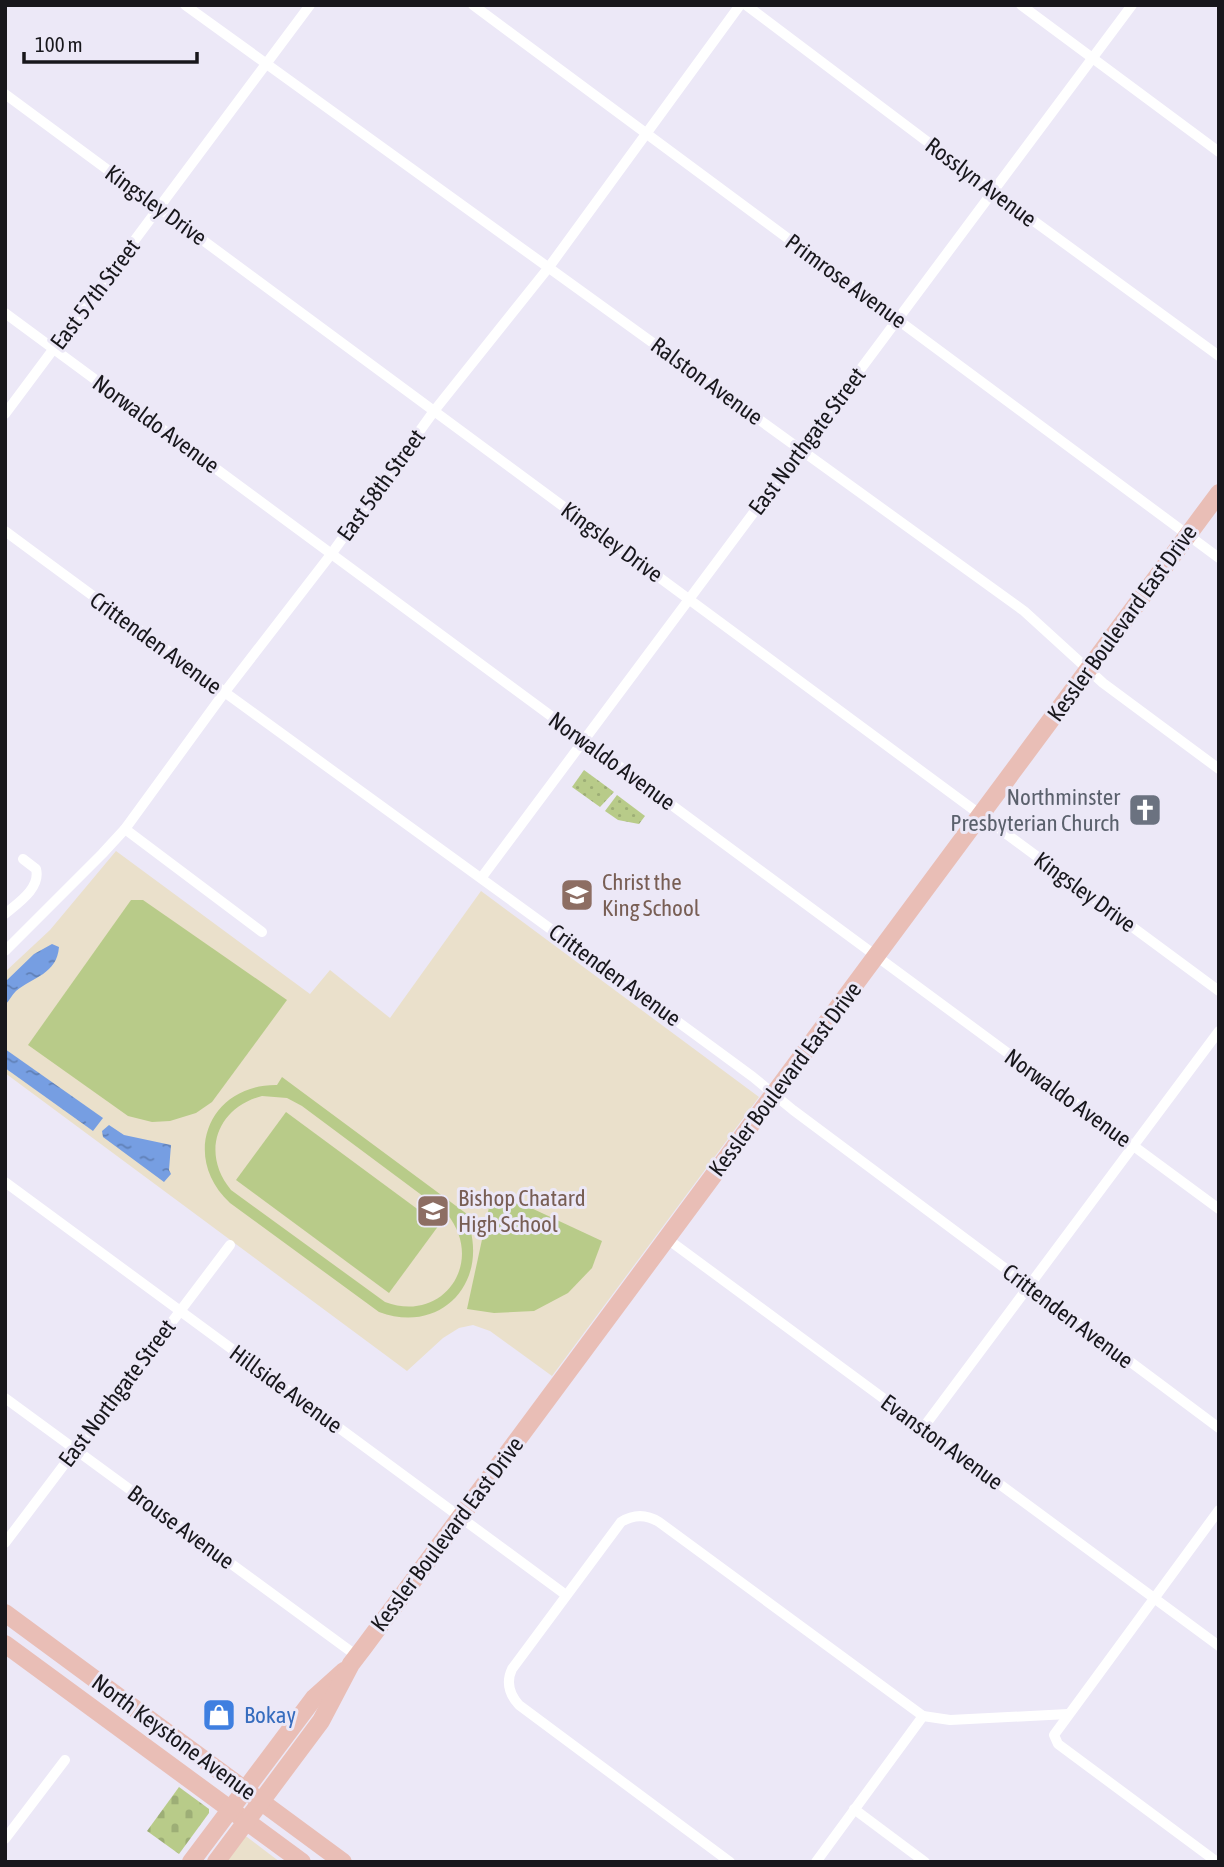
<svg xmlns="http://www.w3.org/2000/svg" width="1224" height="1867" viewBox="0 0 1224 1867" font-family="'Asap Condensed',sans-serif">
<style>
.education{fill:#eae0cb}
.grass{fill:url(#grass-dots)}
.cemetery{fill:url(#cemetery-stones)}
.garden{fill:#b8cb89;fill-rule:evenodd}
.water{fill:url(#water-ripples)}
.lines{fill:none;stroke-linecap:round;stroke-linejoin:round}
.minor{stroke:#fff;stroke-width:10}
.primary{stroke:#e9beb6;stroke-width:18}
.labels{text-anchor:middle;stroke-width:6;stroke-linejoin:round;paint-order:stroke}
.street-label{font-size:23px;fill:#18171c;stroke:#ece8f7}
.worship-label{font-size:23px;fill:#5b616d;stroke:#ece8f7;text-anchor:end}
.education-label{font-size:23px;fill:#785e54;stroke:#ece8f7;text-anchor:start}
.shop-label{font-size:23px;fill:#366cbe;stroke:#ece8f7;text-anchor:start}
</style>
<defs>
<pattern id="grass-dots" width="8" height="8" patternUnits="userSpaceOnUse" patternTransform="scale(1.75)"><rect width="8" height="8" fill="#b8cb89"/><path d="M2 2h.1M6 6h.1" fill="none" stroke="#9dae76" stroke-width="1.8" stroke-linecap="round"/></pattern>
<pattern id="cemetery-stones" width="16" height="16" patternUnits="userSpaceOnUse" patternTransform="scale(1.75)"><rect width="16" height="16" fill="#b8cb89"/><path d="M2 7V4a2 2 0 0 1 4 0v3zM10 15v-3a2 2 0 0 1 4 0v3z" fill="#9dae76"/></pattern>
<pattern id="water-ripples" width="26" height="14" patternUnits="userSpaceOnUse" patternTransform="scale(1.75)"><rect width="26" height="14" fill="#769ee2"/><path d="M2 4q2-2 4 0t4 0M15 11q2-2 4 0t4 0" fill="none" stroke="#6080b6"/></pattern>
</defs>
<rect width="100%" height="100%" fill="#ece8f7"/>
<g class="education">
<polygon points="116,851 310,994 330,970 390,1018 481,891 759,1097 552,1376 490,1331 473,1325 459,1328 443,1338 407,1371 5,1073 5,972 50,930"/>
<polygon points="243,1834 280,1862 223,1862"/>
</g>
<g class="grass">
<polygon points="584,770 614,792 600,807 572,787"/>
<polygon points="617,795 645,816 639,824 618,820 605,811"/>
</g>
<polygon class="cemetery" points="179,1787 209,1809 209,1813 179,1854 147,1831"/>
<g class="garden">
<polygon points="131,900 143,900 287,1000 212,1102 196,1113 170,1121 152,1122 128,1116 28,1045"/>
<path d="M282 1077 475 1220 470 1228C486 1287 438 1334 379 1312L230 1203C180 1157 209 1084 277 1085ZM262 1096 287 1098 302 1106 447 1214C486 1262 443 1324 385 1302L231 1190C201 1154 216 1108 262 1096Z"/>
<polygon points="286,1112 439,1225 389,1293 236,1180"/>
<polygon points="501,1194 602,1241 592,1268 568,1293 534,1311 494,1313 467,1309 491,1198"/>
</g>
<g class="water">
<path d="M52 944 59 947C57 974 33 977 16 991 12 995 9 1001 5 1005V982L34 954Z"/>
<polygon points="5,1049 103,1118 93,1131 5,1068"/>
<polygon points="109,1125 124,1135 171,1145 169,1170 171,1174 164,1182 103,1137 102,1131"/>
</g>
<g class="lines">
<g class="minor">
<polyline points="185,5 1024,611 1103,683 1219,769"/>
<polyline points="473,5 1219,558"/>
<polyline points="746,5 994,192 1219,356"/>
<polyline points="1021,5 1219,152"/>
<polyline points="5,94 1219,991"/>
<polyline points="5,313 1219,1209"/>
<polyline points="5,414 310,5"/>
<path d="M5 531C253 715 505 894 753 1077L793 1110 1219 1428"/>
<polyline points="125,829 262,932"/>
<path d="M482 877C700 588 915 296 1132 5"/>
<path d="M5 914C18 903 41 888 36 869L23 859"/>
<polyline points="5,951 102,854 125,829 224,693 332,553 434,411 549,267 740,5"/>
<polyline points="5,1182 566,1595"/>
<polyline points="666,1238 1219,1646"/>
<polyline points="5,1398 357,1656"/>
<polyline points="923,1428 1219,1031"/>
<polyline points="5,1543 230,1245"/>
<polyline points="854,1809 925,1862"/>
<polyline points="5,1839 65,1760"/>
<path d="M730 1862 519 1705C509 1694 506 1682 512 1669L621 1522C634 1514 646 1514 659 1522L923 1716"/>
<polyline points="816,1862 923,1716 950,1720 1068,1714"/>
<polyline points="1217,1862 1058,1744 1054,1735 1219,1510"/>
</g>
<g class="primary">
<polyline points="5,1613 343,1862"/>
<polyline points="5,1644 302,1862"/>
<polyline points="191,1862 314,1698 344,1671"/>
<polyline points="216,1862 321,1721 351,1664 364,1647 1219,493"/>
</g>
</g>
<defs>
<symbol id="church-square" viewBox="-11 -11 22 22"><rect x="-9" y="-9" width="18" height="18" rx="4" fill="#6b7280" stroke="#ece8f7"/><path d="M-1.2-6h2.4v3.5h3.3v2.4h-3.3V6h-2.4V-.1h-3.3v-2.4h3.3Z" fill="#fff"/></symbol>
<symbol id="school-square" viewBox="-11 -11 22 22"><rect x="-9" y="-9" width="18" height="18" rx="4" fill="#8d6e63" stroke="#ece8f7"/><path d="M0-5L7-2L0 1L-7-2ZM-4 1L0 2.5L4 1V4Q0 6-4 4Z" fill="#fff"/></symbol>
<symbol id="shop-square" viewBox="-11 -11 22 22"><rect x="-9" y="-9" width="18" height="18" rx="4" fill="#3f7fe0" stroke="#ece8f7"/><path d="M-5-2.5h2.3a2.7 3.5 0 0 1 5.4 0H5L5.5 6h-11ZM-1.5-2.5h3a1.5 2.3 0 0 0-3 0Z" fill="#fff"/></symbol>
</defs>
<g fill-rule="evenodd">
<use href="#church-square" x="1126" y="791" width="38" height="38"/>
<use href="#school-square" x="558" y="876" width="38" height="38"/>
<use href="#school-square" x="414" y="1192" width="38" height="38"/>
<use href="#shop-square" x="200" y="1696" width="38" height="38"/>
</g>
<g class="labels">
<g class="street-label">
<text transform="translate(981 182) rotate(37)" y="8">Rosslyn Avenue</text>
<text transform="translate(156 205) rotate(36)" y="8">Kingsley Drive</text>
<text transform="translate(846 281) rotate(36)" y="8">Primrose Avenue</text>
<text transform="translate(95 294) rotate(-53)" y="8">East 57th Street</text>
<text transform="translate(707 381) rotate(36)" y="8">Ralston Avenue</text>
<text transform="translate(156 424) rotate(36)" y="8">Norwaldo Avenue</text>
<text transform="translate(807 441) rotate(-53)" y="8">East Northgate Street</text>
<text transform="translate(381 485) rotate(-54)" y="8">East 58th Street</text>
<text transform="translate(612 542) rotate(36)" y="8">Kingsley Drive</text>
<text transform="translate(1122 623) rotate(-54)" y="8">Kessler Boulevard East Drive</text>
<text transform="translate(156 643) rotate(36)" y="8">Crittenden Avenue</text>
<text transform="translate(612 761) rotate(36)" y="8">Norwaldo Avenue</text>
<text transform="translate(1085 892) rotate(36)" y="8">Kingsley Drive</text>
<text transform="translate(615 975) rotate(36)" y="8">Crittenden Avenue</text>
<text transform="translate(785 1079) rotate(-53)" y="8">Kessler Boulevard East Drive</text>
<text transform="translate(1068 1098) rotate(36)" y="8">Norwaldo Avenue</text>
<text transform="translate(1068 1316) rotate(37)" y="8">Crittenden Avenue</text>
<text transform="translate(286 1389) rotate(36)" y="8">Hillside Avenue</text>
<text transform="translate(117 1393) rotate(-53)" y="8">East Northgate Street</text>
<text transform="translate(942 1442) rotate(36)" y="8">Evanston Avenue</text>
<text transform="translate(181 1527) rotate(36)" y="8">Brouse Avenue</text>
<text transform="translate(447 1534) rotate(-53)" y="8">Kessler Boulevard East Drive</text>
<text transform="translate(174 1737) rotate(36)" y="8">North Keystone Avenue</text>
</g>
<g class="worship-label">
<text x="1120" y="805">Northminster<tspan x="1120" dy="26">Presbyterian Church</tspan></text>
</g>
<g class="education-label">
<text x="602" y="890">Christ the<tspan x="602" dy="26">King School</tspan></text>
<text x="458" y="1206">Bishop Chatard<tspan x="458" dy="26">High School</tspan></text>
</g>
<g class="shop-label">
<text x="244" y="1723">Bokay</text>
</g>
</g>
<rect width="1224" height="1867" fill="none" stroke="#18171c" stroke-width="14"/>
<path d="M24 52v10h173v-10" fill="none" stroke="#18171c" stroke-width="3.5"/>
<text x="35" y="52" font-size="21" fill="#18171c" stroke="#ece8f7" stroke-width="5" paint-order="stroke">100 m</text>
</svg>
